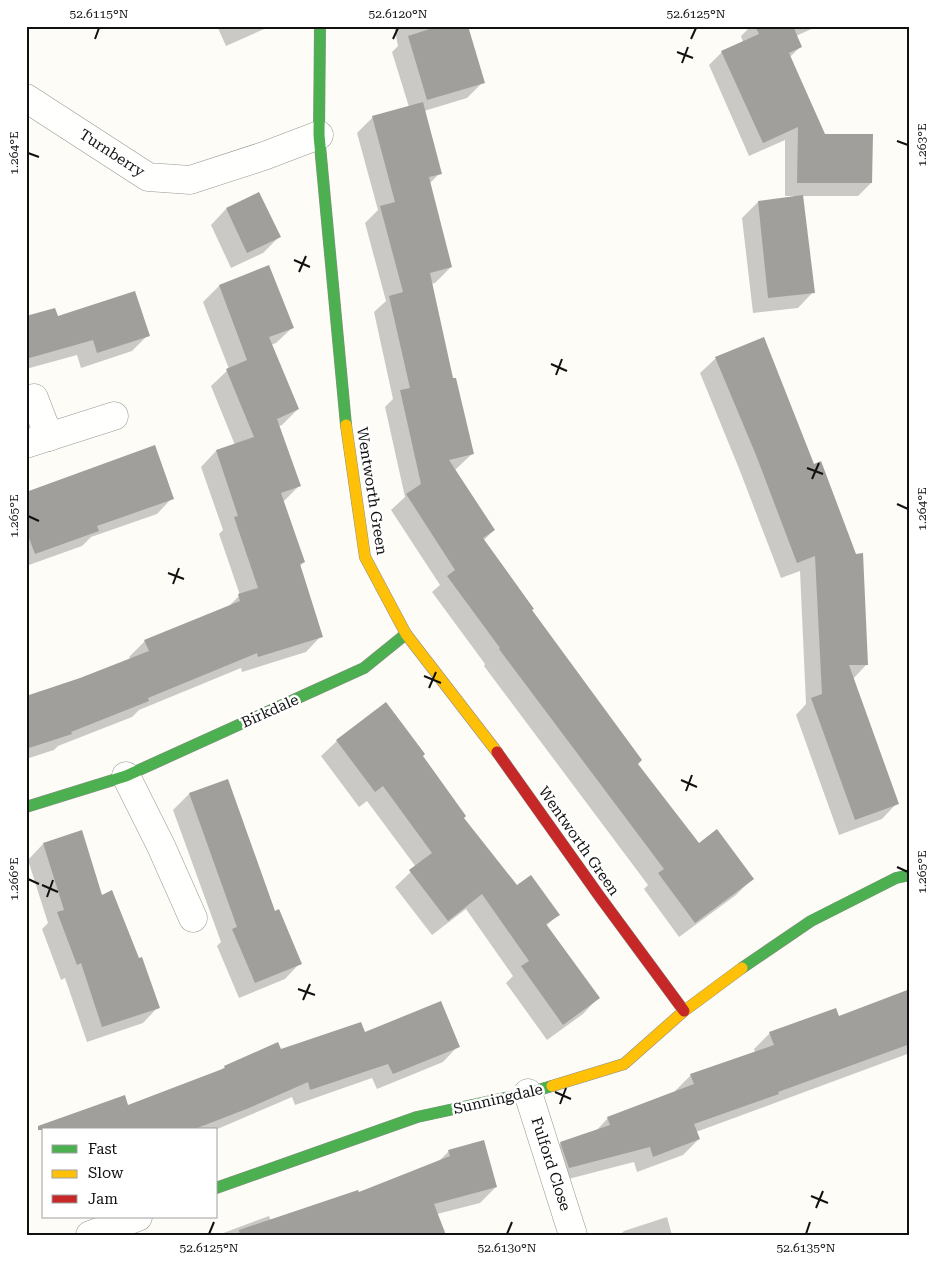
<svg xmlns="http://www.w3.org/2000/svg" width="936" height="1261" viewBox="0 0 936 1261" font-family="'Roboto Serif',serif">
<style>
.shadow{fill:#0003}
.building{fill:#a19f9c}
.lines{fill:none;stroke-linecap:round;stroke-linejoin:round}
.street-casing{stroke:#979795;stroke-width:29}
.fast-casing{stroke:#8e8d8b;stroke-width:12}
.slow-casing{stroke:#8e8d8b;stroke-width:12}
.jam-casing{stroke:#8e8d8b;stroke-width:12}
.street{stroke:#fffffe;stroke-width:28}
.fast{stroke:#4caf50;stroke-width:11}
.slow{stroke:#ffc107;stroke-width:11}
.jam{stroke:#c62828;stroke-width:11}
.ticks{fill:none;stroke:#111;stroke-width:2}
.labels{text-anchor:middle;stroke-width:5;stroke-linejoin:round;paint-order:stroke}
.street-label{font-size:15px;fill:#111;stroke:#fff}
.neatline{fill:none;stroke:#111;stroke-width:2}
.ticks-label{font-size:12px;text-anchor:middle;fill:#111}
</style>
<rect width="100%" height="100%" fill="#fdfcf7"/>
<g class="shadow">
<polygon points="217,26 271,26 226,46"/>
<polygon points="394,26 466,26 483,82 467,98 424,111 440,173 429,184 451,267 435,283 431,284 452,380 472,454 455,470 494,530 483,541 637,764 699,845 752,879 736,895 679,937 644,889 648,885 484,666 485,664 432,592 440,585 391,510 405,497 385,407 393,399 374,312 386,301 365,223 378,210 357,133 373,117 409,107 392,52 398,46"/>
<polygon points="751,26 818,26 796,36 800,47 790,57 824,135 871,183 858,196 802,196 813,292 798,308 753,313 742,218 758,202 794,198 794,196 785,196 785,140 749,156 709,65 722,52 743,42 741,36"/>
<polygon points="226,209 279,237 263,253 231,268 211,225"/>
<polygon points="269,267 292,328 276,343 271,345 298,409 282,425 279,426 299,486 283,502 304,562 300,566 321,636 306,652 242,672 241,668 139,710 132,717 58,746 54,750 26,759 26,698 131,660 129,657 145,641 227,608 240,595 219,534 223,530 201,467 216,451 235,445 211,386 229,369 203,302 219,286"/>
<polygon points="26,317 57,318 148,335 132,351 81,368 77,355 26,369"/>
<polygon points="764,339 867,664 853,679 897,803 882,819 839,835 796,715 806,704 800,571 781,578 740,471 700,373 716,358"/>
<polygon points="26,493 172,498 157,514 91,537 82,546 26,566"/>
<polygon points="337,741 421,756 463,818 516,887 558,915 546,926 598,998 583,1014 547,1040 506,983 513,976 466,909 432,935 395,887 416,867 367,801 359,807 321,756"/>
<polygon points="227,781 275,912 300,963 285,979 239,998 217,946 221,942 173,810 189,794"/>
<polygon points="43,844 101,896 138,960 158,1007 143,1023 87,1042 65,978 61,980 42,929 48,923 28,860"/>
<polygon points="910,991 910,1053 696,1132 699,1139 683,1155 637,1172 634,1162 553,1183 545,1159 561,1143 595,1132 608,1118 676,1093 675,1091 691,1075 755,1052 754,1049 770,1033 838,1018"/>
<polygon points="364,1034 458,1046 443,1062 377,1089 372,1078 295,1105 292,1097 215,1130 55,1130 128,1106 221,1070 225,1067 280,1051"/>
<polygon points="449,1151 496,1187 480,1203 437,1214 417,1235 218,1235 269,1216 271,1221 358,1193 438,1162"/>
<polygon points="910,1170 910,1220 907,1173"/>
<polygon points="26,1190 29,1197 26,1200"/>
<polygon points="667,1217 672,1235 620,1235 624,1231"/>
</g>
<g class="building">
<polygon points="439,26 468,26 485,83 427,100 408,36"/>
<polygon points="755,26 793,26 802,47 789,53 825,134 873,134 872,183 797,183 798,127 763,143 721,51 759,34"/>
<polygon points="423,102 442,174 429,177 452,267 430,273 453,378 456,378 474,454 449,460 495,530 483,538 534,609 532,610 642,760 638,764 699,843 717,829 754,879 695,923 658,873 664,869 499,649 500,648 447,576 455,570 406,494 421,484 400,390 410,388 389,296 403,292 380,206 395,202 372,116"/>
<polygon points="259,192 281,237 247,253 226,208"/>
<polygon points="803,195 815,293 768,298 758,201"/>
<polygon points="269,265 294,328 269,337 299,409 277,419 301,486 281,493 305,562 300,564 323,637 258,657 257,653 148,698 149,701 71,732 72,734 26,749 26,696 80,678 149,651 144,640 240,601 238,594 258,588 234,517 238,516 216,450 254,437 226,369 247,360 219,285"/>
<polygon points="135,291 150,336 97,353 93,340 26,359 26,316 55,308 58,316"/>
<polygon points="764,337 814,464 821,461 856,554 863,553 868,665 849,665 899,804 855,820 811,698 822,694 815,556 797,563 756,455 715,357"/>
<polygon points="155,445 174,499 97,526 99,531 35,554 26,530 26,492"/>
<polygon points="386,702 425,754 423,756 466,816 464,818 517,885 531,875 560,915 546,924 600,998 563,1025 521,966 529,961 482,894 448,921 409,870 432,853 383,786 375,792 336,740"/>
<polygon points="228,779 275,911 279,909 302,964 255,983 232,929 237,927 189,793"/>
<polygon points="82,830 102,895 112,890 139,958 142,957 160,1008 102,1027 81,963 77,965 57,912 64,910 43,843"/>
<polygon points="910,989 910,1044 778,1092 779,1094 694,1124 700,1139 653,1157 650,1147 569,1168 560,1142 610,1125 607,1117 694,1084 690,1074 774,1045 769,1032 836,1008 839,1016"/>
<polygon points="441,1001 460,1047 393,1074 388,1064 310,1090 308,1082 249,1108 192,1130 38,1130 38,1126 125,1095 128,1105 225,1068 224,1066 278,1042 281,1049 361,1022 365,1032"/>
<polygon points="484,1140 497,1187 434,1204 446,1235 240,1235 239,1230 358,1190 359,1192 450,1156 448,1150"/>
</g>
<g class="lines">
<defs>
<g id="street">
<polyline points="26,98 148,177 190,180 264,156 319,135"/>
<polyline points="34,398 49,437"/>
<polyline points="26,444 114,416"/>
<polyline points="126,776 161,846 193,918"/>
<polyline points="528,1093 573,1235"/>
<polyline points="90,1235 138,1217"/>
</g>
<g id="fast">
<polyline points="320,26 319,135 346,425"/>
<polyline points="26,807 126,776 364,668 406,634"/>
<polyline points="742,968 811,921 896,878 910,875"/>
<polyline points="216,1188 417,1117 528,1093 552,1086"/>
</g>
<g id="slow">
<polyline points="346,425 365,557 406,634 497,752"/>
<polyline points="552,1086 624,1064 684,1011 742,968"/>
</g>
<polyline id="jam" points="497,752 600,897 684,1011"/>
</defs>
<use href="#street" class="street-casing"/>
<use href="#fast" class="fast-casing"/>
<use href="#slow" class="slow-casing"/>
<use href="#jam" class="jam-casing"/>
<use href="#street" class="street"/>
<use href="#fast" class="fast"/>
<use href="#slow" class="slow"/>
<use href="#jam" class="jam"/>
</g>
<path class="ticks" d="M95 39 99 28M393 39 398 28M691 39 696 28M677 52 693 58M682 63 688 47M897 141 908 145M28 153 39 157M294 260 310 267M299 272 306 256M551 364 567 371M556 375 562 359M807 468 823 474M812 479 819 463M897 504 908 509M28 516 39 521M168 573 184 579M173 584 179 568M424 676 441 683M429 688 436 672M681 780 697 787M686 791 692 775M897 867 908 872M28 879 39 884M42 885 58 892M47 897 53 880M298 989 315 995M303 1000 310 984M555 1092 571 1099M560 1104 566 1088M811 1196 828 1203M816 1208 823 1191M209 1234 214 1222M507 1234 512 1222M806 1234 810 1222"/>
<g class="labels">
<g class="street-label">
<text transform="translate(112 153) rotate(33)" y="5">Turnberry</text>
<text transform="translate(372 491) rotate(81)" y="5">Wentworth Green</text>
<text transform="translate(270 711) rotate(-24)" y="5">Birkdale</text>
<text transform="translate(579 841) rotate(55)" y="5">Wentworth Green</text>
<text transform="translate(498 1099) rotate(-13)" y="5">Sunningdale</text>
<text transform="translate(551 1164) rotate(72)" y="5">Fulford Close</text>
</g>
</g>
<rect width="936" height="1261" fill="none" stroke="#ffffff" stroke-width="55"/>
<rect x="42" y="1128" width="175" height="90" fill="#ffffff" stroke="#a0a0a0"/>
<rect x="52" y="1145" width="25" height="8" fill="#4caf50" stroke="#a0a0a0"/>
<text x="88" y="1154" font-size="15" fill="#111111">Fast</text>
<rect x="52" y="1170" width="25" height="8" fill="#ffc107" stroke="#a0a0a0"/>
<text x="88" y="1178" font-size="15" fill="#111111">Slow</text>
<rect x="52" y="1195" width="25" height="8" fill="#c62828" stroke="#a0a0a0"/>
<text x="88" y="1204" font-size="15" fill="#111111">Jam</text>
<rect x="28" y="28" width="880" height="1206" class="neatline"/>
<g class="ticks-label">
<text x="99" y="18">52.6115°N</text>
<text x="398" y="18">52.6120°N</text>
<text x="696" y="18">52.6125°N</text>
<text transform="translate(922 145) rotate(-90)" y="4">1.263°E</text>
<text transform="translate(14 153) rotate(-90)" y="4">1.264°E</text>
<text transform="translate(922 509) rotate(-90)" y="4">1.264°E</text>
<text transform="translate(14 516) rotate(-90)" y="4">1.265°E</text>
<text transform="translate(922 872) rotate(-90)" y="4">1.265°E</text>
<text transform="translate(14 879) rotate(-90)" y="4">1.266°E</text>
<text x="209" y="1252">52.6125°N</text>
<text x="507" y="1252">52.6130°N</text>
<text x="806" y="1252">52.6135°N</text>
</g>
</svg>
